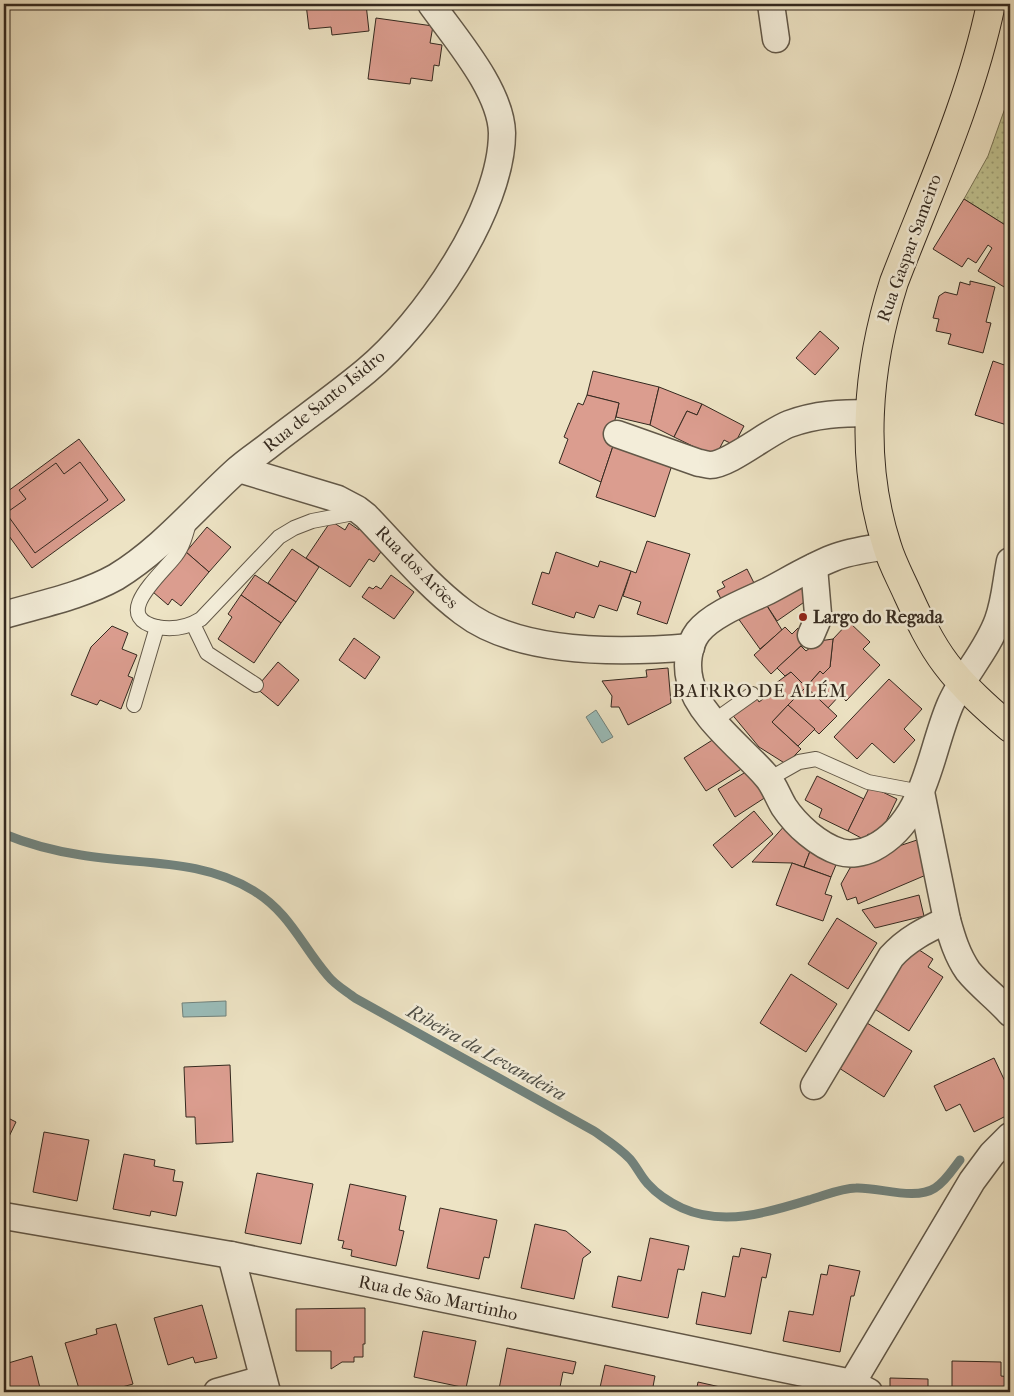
<svg xmlns="http://www.w3.org/2000/svg" width="1014" height="1396" viewBox="0 0 1014 1396" font-family="'IM FELL French Canon',serif">
<style>
.garden{fill:url(#garden-dots);stroke:#7a7557}
.water{fill:#9abdba;stroke:#71827c}
.lines{fill:none;stroke-linecap:round;stroke-linejoin:round}
.stream{stroke:#71827c;stroke-width:9}
.building{fill:#db9d8f;stroke:#34291f}
.lane-casing{stroke:#625848;stroke-width:16}
.street-casing{stroke:#625848;stroke-width:29}
.primary-casing{stroke:#34291f;stroke-width:30}
.lane{stroke:#f3edd9;stroke-width:14}
.street{stroke:#f3edd9;stroke-width:26}
.primary{stroke:#ede3c4;stroke-width:28}
.poi-dot{fill:#8f2418;stroke:#f3edd9;stroke-width:2}
.labels{text-anchor:middle;stroke-width:5;stroke-linejoin:round;paint-order:stroke}
.street-label{font-size:18px;fill:#34291f;stroke:#f3edd9}
.poi-label{font-size:18px;font-weight:bold;fill:#34291f;stroke:#f3edd9;text-anchor:start}
.neighbourhood-label{font-size:19px;letter-spacing:1px;fill:#34291f;stroke:#f3edd9}
.water-label{font-size:19px;font-style:italic;fill:#4e4e46;stroke:#f3edd9}
</style>
<defs>
<pattern id="garden-dots" width="8" height="8" patternUnits="userSpaceOnUse" patternTransform="scale(1.25)"><rect width="8" height="8" fill="#bfc18f"/><path d="M2 2h.1M6 6h.1" fill="none" stroke="#9c9d74" stroke-width="1.8" stroke-linecap="round"/></pattern>
</defs>
<rect width="100%" height="100%" fill="#ede3c4"/>
<filter id="stains"><feTurbulence type="fractalNoise" baseFrequency=".004" numOctaves="4"/><feColorMatrix values="0 0 0 0 .2 0 0 0 0 .09 0 0 0 0 .02 0 0 0 .5 -.17"/></filter>
<radialGradient id="worn" r=".72"><stop offset=".6" stop-color="#630" stop-opacity="0"/><stop offset="1" stop-color="#630" stop-opacity=".3"/></radialGradient>
<polygon class="garden" points="1010,94 1010,228 964,199 988,156"/>
<g class="water">
<polygon points="596,710 613,737 602,743 586,717"/>
<polygon points="226,1001 226,1016 183,1017 182,1003"/>
</g>
<g class="lines">
<path class="stream" d="M4 834C28 844 55 851 81 855 139 865 201 858 254 891 290 913 302 946 328 976 335 985 346 991 355 998L594 1131C607 1140 620 1148 630 1159 637 1167 641 1177 648 1184 657 1194 669 1202 682 1208 724 1227 770 1212 812 1199 826 1195 842 1188 856 1188 879 1187 915 1201 935 1188 945 1182 953 1169 960 1160"/>
</g>
<g class="building">
<polygon points="306,4 366,4 369,31 332,35 331,27 309,29"/>
<polygon points="376,18 433,26 430,43 442,45 439,66 434,65 432,81 411,78 410,84 368,79"/>
<polygon points="964,199 1010,228 1010,288 1009,290 978,271 992,248 988,245 976,263 968,258 962,267 933,249"/>
<polygon points="970,281 995,287 986,322 991,323 983,353 948,344 951,334 936,331 939,319 933,318 939,296 945,292 957,295 960,282 970,285"/>
<polygon points="820,331 839,348 815,375 796,358"/>
<polygon points="993,361 1010,367 1010,426 975,415"/>
<polygon points="593,371 659,387 650,425 616,417 619,403 587,395"/>
<polygon points="659,387 702,404 697,415 687,411 674,437 650,425"/>
<polygon points="587,395 619,403 610,441 614,443 601,482 559,463 568,439 564,437 578,403 583,405"/>
<polygon points="702,404 744,426 734,445 724,440 715,457 674,437 687,411 697,415"/>
<polygon points="79,439 125,500 32,568 4,529 4,494"/>
<polygon points="614,443 673,462 655,517 596,497"/>
<polygon points="80,462 108,500 35,553 6,513 26,499 19,490 56,463 64,474"/>
<polygon points="331,521 345,530 349,523 359,530 362,526 387,543 374,562 369,559 350,587 306,558"/>
<polygon points="207,527 231,547 209,572 186,552"/>
<polygon points="647,541 690,554 667,624 637,614 641,602 623,596 631,571 636,573"/>
<polygon points="292,549 319,567 296,602 268,583"/>
<polygon points="186,552 209,572 181,606 172,599 168,605 153,592"/>
<polygon points="556,552 598,567 600,561 631,571 617,611 599,605 594,618 576,612 574,618 532,604 542,572 549,574"/>
<polygon points="747,569 756,587 724,605 717,591 725,587 722,582"/>
<polygon points="255,575 296,602 281,623 241,595"/>
<polygon points="391,575 414,592 394,619 362,597 369,587 373,589 376,586 381,589"/>
<polygon points="803,578 813,596 777,621 762,598"/>
<polygon points="241,595 281,623 254,663 218,639 232,617 228,614"/>
<polygon points="762,598 782,630 760,649 735,614"/>
<polygon points="849,622 870,642 863,649 880,665 846,701 840,695 828,708 806,687 820,671 823,674 830,667 833,639"/>
<polygon points="112,626 128,633 122,649 137,655 128,676 133,678 121,709 100,700 97,705 71,695 91,647"/>
<polygon points="785,627 792,634 798,628 808,639 771,674 754,655"/>
<polygon points="354,638 380,657 365,679 339,660"/>
<polygon points="833,639 830,667 823,674 820,671 806,687 791,672 785,676 777,668 801,646 806,651 819,641"/>
<polygon points="278,662 299,680 278,706 256,688"/>
<polygon points="668,668 671,703 628,725 619,707 611,707 612,696 602,681 647,677 646,670"/>
<polygon points="791,672 806,687 772,722 801,749 786,764 759,747 730,712 755,695 759,702 771,693 768,689"/>
<polygon points="889,679 922,709 904,729 915,740 894,763 872,743 857,759 834,737"/>
<polygon points="806,687 837,716 819,734 788,705"/>
<polygon points="788,705 815,729 798,746 772,722"/>
<polygon points="722,734 743,768 706,791 684,758"/>
<polygon points="749,770 766,797 735,817 718,789"/>
<polygon points="817,776 864,799 848,831 819,817 822,809 805,800"/>
<polygon points="870,786 897,799 880,834 874,831 872,836 868,834 865,840 848,831"/>
<polygon points="754,811 773,834 732,868 713,845"/>
<polygon points="787,823 812,846 804,867 792,863 752,862"/>
<polygon points="917,840 926,875 858,904 856,897 847,900 841,884 850,868 896,847"/>
<polygon points="812,846 838,860 831,877 804,867"/>
<polygon points="792,863 831,877 825,894 832,896 823,921 776,905"/>
<polygon points="919,895 924,916 875,928 862,910"/>
<polygon points="837,918 877,943 848,989 808,964"/>
<polygon points="910,944 933,959 928,967 943,977 909,1031 870,1006"/>
<polygon points="791,974 837,1004 806,1052 760,1023"/>
<polygon points="867,1023 912,1051 884,1097 839,1068"/>
<polygon points="994,1058 1010,1092 1010,1114 974,1132 960,1104 946,1111 934,1086"/>
<polygon points="230,1065 233,1142 196,1144 195,1117 186,1117 184,1067"/>
<polygon points="4,1116 16,1122 4,1147"/>
<polygon points="44,1132 89,1140 77,1201 33,1192"/>
<polygon points="124,1154 155,1160 154,1166 175,1170 173,1181 183,1182 176,1216 151,1211 150,1216 113,1209"/>
<polygon points="257,1173 313,1184 301,1244 245,1233"/>
<polygon points="350,1184 406,1196 399,1230 404,1231 396,1266 351,1256 352,1250 342,1248 344,1241 338,1240"/>
<polygon points="440,1208 497,1220 489,1258 484,1257 479,1279 427,1268"/>
<polygon points="535,1224 566,1231 591,1252 583,1258 574,1299 521,1288"/>
<polygon points="650,1238 689,1246 684,1270 678,1269 668,1318 612,1307 618,1276 641,1281"/>
<polygon points="741,1248 771,1254 766,1278 762,1277 751,1334 696,1324 702,1292 725,1297 733,1256 739,1257"/>
<polygon points="829,1265 860,1271 854,1296 851,1296 840,1352 783,1341 789,1311 813,1315 821,1274 827,1275"/>
<polygon points="202,1305 217,1358 195,1363 193,1357 168,1365 154,1318"/>
<polygon points="365,1308 365,1344 363,1344 363,1357 354,1357 354,1362 342,1362 331,1369 331,1351 296,1351 296,1309"/>
<polygon points="116,1324 133,1384 104,1392 80,1392 65,1343 97,1334 96,1329"/>
<polygon points="423,1331 476,1341 466,1388 414,1377"/>
<polygon points="507,1348 576,1362 573,1374 563,1372 559,1392 516,1392 499,1389"/>
<polygon points="32,1356 41,1392 4,1392 4,1369 6,1369 5,1364"/>
<polygon points="952,1361 1001,1362 1001,1376 1010,1377 1010,1392 999,1392 999,1389 952,1389"/>
<polygon points="605,1365 655,1376 652,1392 599,1392"/>
<polygon points="890,1378 928,1379 928,1392 890,1392"/>
<polygon points="698,1382 738,1391 738,1392 696,1392"/>
</g>
<g class="lines">
<defs>
<g id="lane">
<path d="M189 523C186 534 183 546 176 555 162 574 110 616 157 627 172 630 188 627 201 619L279 537 294 528 312 521 359 512"/>
<polyline points="193,624 207,653 256,685"/>
<polyline points="134,705 157,627"/>
<polyline points="714,721 752,694"/>
<polyline points="769,779 799,762 816,759 868,782 921,792"/>
</g>
<g id="street">
<polyline points="771,4 776,39"/>
<path d="M617 434 699 463C702 463 707 465 710 465 729 465 768 432 789 424 816 414 842 413 870 413"/>
<path d="M239 469 338 499 357 509 366 516C397 548 427 585 463 612 519 655 623 653 691 647"/>
<path d="M887 546C869 549 850 551 833 558 810 567 789 580 768 591 747 601 712 614 698 632 688 645 686 666 690 681 698 716 744 750 767 777 774 785 778 797 784 807 796 825 818 845 840 852 850 855 863 853 873 848 926 821 929 754 950 705 963 675 987 651 998 620 1005 601 1006 581 1010 561"/>
<path d="M4 615C41 604 82 596 116 577 162 549 197 506 237 470 248 460 261 452 272 443 303 419 336 396 366 371 424 323 502 210 502 133 501 90 455 38 431 4"/>
<polyline points="811,635 817,621 818,614 814,567"/>
<path d="M921 792 947 920C952 938 957 955 968 971 980 986 997 998 1010 1013"/>
<path d="M814 1086 891 957C907 939 926 930 947 920"/>
<polyline points="4,1216 231,1255 852,1383 869,1392"/>
<polyline points="231,1255 267,1392"/>
<polyline points="852,1383 972,1181 992,1154 1010,1136"/>
<polyline points="217,1392 263,1379"/>
</g>
<path id="primary" d="M991 4C971 100 929 191 894 282 867 367 859 460 887 546 892 563 901 579 908 595 919 619 930 643 946 664 964 688 988 709 1010 728"/>
</defs>
<use href="#lane" class="lane-casing"/>
<use href="#street" class="street-casing"/>
<use href="#primary" class="primary-casing"/>
<use href="#lane" class="lane"/>
<use href="#street" class="street"/>
<use href="#primary" class="primary"/>
</g>
<circle class="poi-dot" cx="803" cy="617" r="5"/>
<g class="labels">
<g class="street-label">
<text transform="translate(909 248) rotate(-70)" y="6">Rua Gaspar Sameiro</text>
<text transform="translate(324 401) rotate(-39)" y="6">Rua de Santo Isidro</text>
<text transform="translate(417 567) rotate(45)" y="6">Rua dos Arões</text>
<text transform="translate(438 1298) rotate(12)" y="6">Rua de São Martinho</text>
</g>
<g class="poi-label">
<text x="813" y="623">Largo do Regada</text>
</g>
<g class="neighbourhood-label">
<text x="760" y="697">BAIRRO DE ALÉM</text>
</g>
<g class="water-label">
<text transform="translate(487 1052) rotate(29)" y="7">Ribeira da Levandeira</text>
</g>
</g>
<rect width="1014" height="1396" fill="none" stroke="#ede3c4" stroke-width="20"/>
<rect x="5" y="5" width="1004" height="1386" fill="none" stroke="#34291f" stroke-width="2.5"/>
<rect x="10" y="10" width="994" height="1376" fill="none" stroke="#34291f"/>
<rect width="100%" height="100%" filter="url(#stains)"/>
<rect width="100%" height="100%" fill="url(#worn)"/>
</svg>
